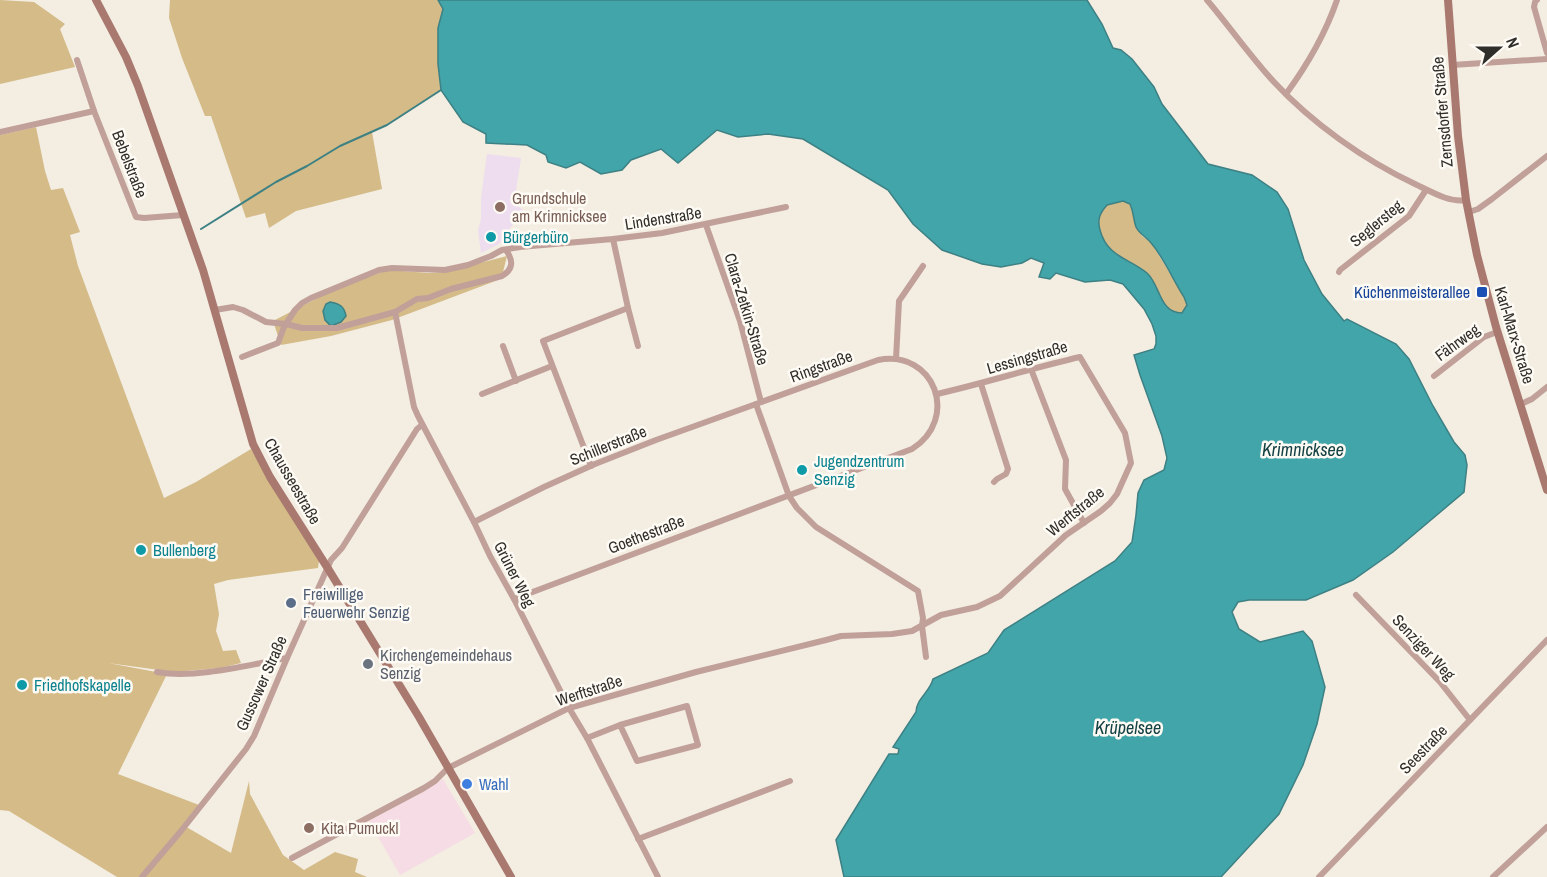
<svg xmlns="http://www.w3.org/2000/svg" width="1547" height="877" viewBox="0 0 1547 877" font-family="'Archivo Narrow',sans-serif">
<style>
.commercial{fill:#f6dce4}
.education{fill:#eeddef}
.green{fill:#d4bb88}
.water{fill:#42a5aa;stroke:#3d8184;stroke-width:1.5;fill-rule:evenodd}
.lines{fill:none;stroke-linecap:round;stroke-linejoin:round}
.stream{stroke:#3d8184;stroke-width:2}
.street{stroke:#c1a099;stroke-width:6}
.secondary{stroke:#a97970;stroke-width:8}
.education-dot{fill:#8d6e63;stroke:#fefaf4;stroke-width:2}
.culture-dot{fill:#0f9aa8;stroke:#fefaf4;stroke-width:2}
.transit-dot{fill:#1a4fb4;stroke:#fefaf4;stroke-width:2}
.service-dot{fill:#5c6f8a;stroke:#fefaf4;stroke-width:2}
.worship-dot{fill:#6b7280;stroke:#fefaf4;stroke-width:2}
.shop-dot{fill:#3f7fe0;stroke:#fefaf4;stroke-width:2}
.labels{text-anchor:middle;stroke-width:5;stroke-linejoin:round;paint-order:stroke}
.street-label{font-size:16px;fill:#302e2a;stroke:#fefaf4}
.education-label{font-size:16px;fill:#785e54;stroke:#fefaf4;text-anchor:start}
.culture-label{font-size:16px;fill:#0d838f;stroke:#fefaf4;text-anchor:start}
.transit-label{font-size:16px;fill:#164399;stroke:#fefaf4;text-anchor:end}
.service-label{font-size:16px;fill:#4e5e75;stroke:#fefaf4;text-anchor:start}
.worship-label{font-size:16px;fill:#5b616d;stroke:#fefaf4;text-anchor:start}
.shop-label{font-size:16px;fill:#366cbe;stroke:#fefaf4;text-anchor:start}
.water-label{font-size:18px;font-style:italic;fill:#144144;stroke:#fefaf4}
</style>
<rect width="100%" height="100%" fill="#f3ede2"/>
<polygon class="commercial" points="443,779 475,833 400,875 369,821"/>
<polygon class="education" points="487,154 521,158 514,203 523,210 499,244 481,253 478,230 481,219 481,198"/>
<g class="green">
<polygon points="0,0 34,2 65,24 60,29 75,67 0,84"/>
<polygon points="170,0 438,0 443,9 438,28 438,64 441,90 387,125 372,132 382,189 296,211 269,228 265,213 246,218 211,116 205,116 182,58 169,18"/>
<polygon points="36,127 45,171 51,190 63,188 80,232 70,235 78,266 164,498 196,482 251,449 319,561 318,568 228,580 214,584 219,614 216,631 223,651 236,650 241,663 220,668 174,672 108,663 167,674 118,774 199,805 183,825 231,853 249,781 250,794 283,855 304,870 335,852 358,859 355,872 367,877 117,877 9,811 0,810 0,135"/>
<path d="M1123 201 1130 204 1134 212V221L1142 236 1151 242 1184 297 1187 305 1182 313C1160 313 1164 293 1152 282 1146 276 1140 271 1134 266 1130 262 1123 260 1118 256 1106 248 1095 231 1099 216 1101 212 1104 208 1107 205Z"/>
<polygon points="507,256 503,272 498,280 392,320 331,336 281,345 273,321 337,288 388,270 429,273 445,272"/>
</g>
<g class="water">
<path d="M438 0H1087L1102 24 1113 48 1121 50 1132 59 1154 87 1162 104 1208 164 1252 175 1277 192 1288 209 1304 260 1322 294 1344 321 1347 319 1396 344 1409 359 1433 406 1454 442 1465 455 1467 465 1464 492 1393 552 1353 580 1306 600H1249L1238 602 1232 612 1239 629 1260 642 1303 631 1312 641 1325 687 1317 724 1303 765 1279 814 1221 877H844L836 840 889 754H898L899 749 893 747 916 712C916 699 930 692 933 679L988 653 1004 630 1115 561 1132 542 1136 515 1138 493 1144 480 1164 470 1167 458 1162 436 1140 375 1134 355 1154 349 1156 344V336L1152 324 1144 309 1123 284 1110 280 1085 282 1056 273 1050 279 1039 277 1044 263 1031 258 1022 263 1001 267 982 264 942 250 913 224 888 190 803 139 768 134 738 137 717 130 678 163 661 149 631 160 622 170 601 174 580 162 566 168 548 162 546 155 527 145 486 143V134L463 122 441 90 438 64V28L443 9ZM1123 201 1130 204C1134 213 1133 219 1136 227 1140 235 1147 237 1152 244 1165 260 1173 280 1184 297L1187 305 1182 313C1159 313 1161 286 1147 273 1129 258 1107 257 1100 230 1097 219 1100 213 1107 205Z"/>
<path d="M330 302C340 304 344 306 346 316L341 322 331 326 325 320 323 311 326 304Z"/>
</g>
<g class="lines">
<polyline class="stream" points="201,229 276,182 307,166 340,146 387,125 441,90"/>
<g class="street">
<path d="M1207 0C1230 27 1250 56 1274 82 1312 123 1364 160 1415 184 1430 191 1449 203 1466 200"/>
<polyline points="1537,0 1535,2 1534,7 1547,53"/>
<polyline points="77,60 94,111 136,217 144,218 183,215"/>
<polyline points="1452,65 1547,59"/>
<path d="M1286 94C1308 64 1325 35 1337 0"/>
<polyline points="0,132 94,111"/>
<polyline points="1469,212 1478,209 1492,199 1547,156"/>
<polyline points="706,225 740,321 761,402"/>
<polyline points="613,239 628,308 638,346"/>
<polyline points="1339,272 1340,270 1409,216 1426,190"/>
<path d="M215 310 233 307 243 310 266 322 286 324 302 328H337L395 312 417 299 428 298 451 289 502 276C514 269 513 260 506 250"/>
<polyline points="395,312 414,407 418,416 474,522 490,556 514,599 569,708 587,738 658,877"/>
<polyline points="503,346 516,381"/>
<polyline points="242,357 278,343 284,327 295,310 302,303 311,298 379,270 392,268 445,270 468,265 491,256 502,250 520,247 613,239 662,233 786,207"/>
<polyline points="896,359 899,301 923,266"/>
<polyline points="1031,369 1066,460 1065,489 1084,523"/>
<polyline points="1434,376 1484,337 1497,332"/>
<polyline points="981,384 1008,469 1006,474 997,479 994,482"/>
<polyline points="482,394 552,366"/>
<polyline points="756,404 789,496 797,508 816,527 918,591 923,618 922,626 926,657"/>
<polyline points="1521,404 1532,399 1547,387"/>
<polyline points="591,466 543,341 628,308"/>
<path d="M474 522 544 487 595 464 656 440 878 360C935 349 960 419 912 449L514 599"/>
<polyline points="1356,595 1440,682 1470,720"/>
<path d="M157 672C195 679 248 665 287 658"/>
<polyline points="587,738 620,725 637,761 698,745 687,706 620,725"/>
<polyline points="638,839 790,781"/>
<path d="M292 858 424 788 435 781 448 768 569 708 696 672 826 640 841 636 892 634 912 631 941 615 977 607 1000 596 1066 535 1101 511 1110 503 1117 494 1131 463 1125 433 1080 357C1032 368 985 383 937 394"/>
<polyline points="142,877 181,831 246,749 254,736 287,658 331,560 342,548 417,429 422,425"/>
<polyline points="1319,877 1547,640"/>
<polyline points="1493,877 1547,827"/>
</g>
<g class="secondary">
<polyline points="96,0 126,57 138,86 203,270 253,444 270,477 327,567 419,717 511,877"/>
<polyline points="1448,0 1458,136 1466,200 1477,255 1496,327 1547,490"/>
</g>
</g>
<g class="education-dot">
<circle cx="500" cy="207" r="6"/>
<circle cx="309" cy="828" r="6"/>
</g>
<g class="culture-dot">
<circle cx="491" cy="237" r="6"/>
<circle cx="802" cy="470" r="6"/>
<circle cx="141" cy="550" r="6"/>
<circle cx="22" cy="685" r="6"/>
</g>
<rect class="transit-dot" x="1476" y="286" width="12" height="12" rx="3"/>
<circle class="service-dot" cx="291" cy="603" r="6"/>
<circle class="worship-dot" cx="368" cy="664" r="6"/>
<circle class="shop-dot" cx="467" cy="784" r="6"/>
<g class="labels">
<g class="street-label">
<text transform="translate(1442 112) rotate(-95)" y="6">Zernsdorfer Straße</text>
<text transform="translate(130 164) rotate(69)" y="6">Bebelstraße</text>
<text transform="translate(663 218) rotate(-9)" y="6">Lindenstraße</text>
<text transform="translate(1376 223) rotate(-40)" y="6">Seglersteg</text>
<text transform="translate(747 309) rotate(73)" y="6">Clara-Zetkin-Straße</text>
<text transform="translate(1515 335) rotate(73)" y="6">Karl-Marx-Straße</text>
<text transform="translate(1457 342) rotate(-36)" y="6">Fährweg</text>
<text transform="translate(1027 357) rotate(-16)" y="6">Lessingstraße</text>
<text transform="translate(821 366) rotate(-20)" y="6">Ringstraße</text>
<text transform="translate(608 445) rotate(-22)" y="6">Schillerstraße</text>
<text transform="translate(293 481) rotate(60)" y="6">Chausseestraße</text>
<text transform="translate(1075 511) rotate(-39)" y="6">Werftstraße</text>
<text transform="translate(646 534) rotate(-21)" y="6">Goethestraße</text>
<text transform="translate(515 574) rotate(63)" y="6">Grüner Weg</text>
<text transform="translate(1424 647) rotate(47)" y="6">Senziger Weg</text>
<text transform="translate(261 683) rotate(-66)" y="6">Gussower Straße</text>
<text transform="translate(589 690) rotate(-18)" y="6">Werftstraße</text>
<text transform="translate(1423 749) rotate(-46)" y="6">Seestraße</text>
</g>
<g class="education-label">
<text x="512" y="204">Grundschule<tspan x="512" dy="18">am Krimnicksee</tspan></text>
<text x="321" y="834">Kita Pumuckl</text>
</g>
<g class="culture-label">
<text x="503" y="243">Bürgerbüro</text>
<text x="814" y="467">Jugendzentrum<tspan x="814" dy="18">Senzig</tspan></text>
<text x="153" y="556">Bullenberg</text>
<text x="34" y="691">Friedhofskapelle</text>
</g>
<g class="transit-label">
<text x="1470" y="298">Küchenmeisterallee</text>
</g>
<g class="service-label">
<text x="303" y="600">Freiwillige<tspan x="303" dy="18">Feuerwehr Senzig</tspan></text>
</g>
<g class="worship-label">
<text x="380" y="661">Kirchengemeindehaus<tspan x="380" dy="18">Senzig</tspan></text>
</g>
<g class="shop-label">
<text x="479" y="790">Wahl</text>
</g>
<g class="water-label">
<text x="1303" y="456">Krimnicksee</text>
<text x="1128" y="734">Krüpelsee</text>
</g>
</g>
<g transform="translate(1499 48) rotate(69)" stroke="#fefaf4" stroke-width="4.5" paint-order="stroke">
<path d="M0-4.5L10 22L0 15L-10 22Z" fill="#302e2a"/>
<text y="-9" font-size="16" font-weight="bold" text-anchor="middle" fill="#302e2a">N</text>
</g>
</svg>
